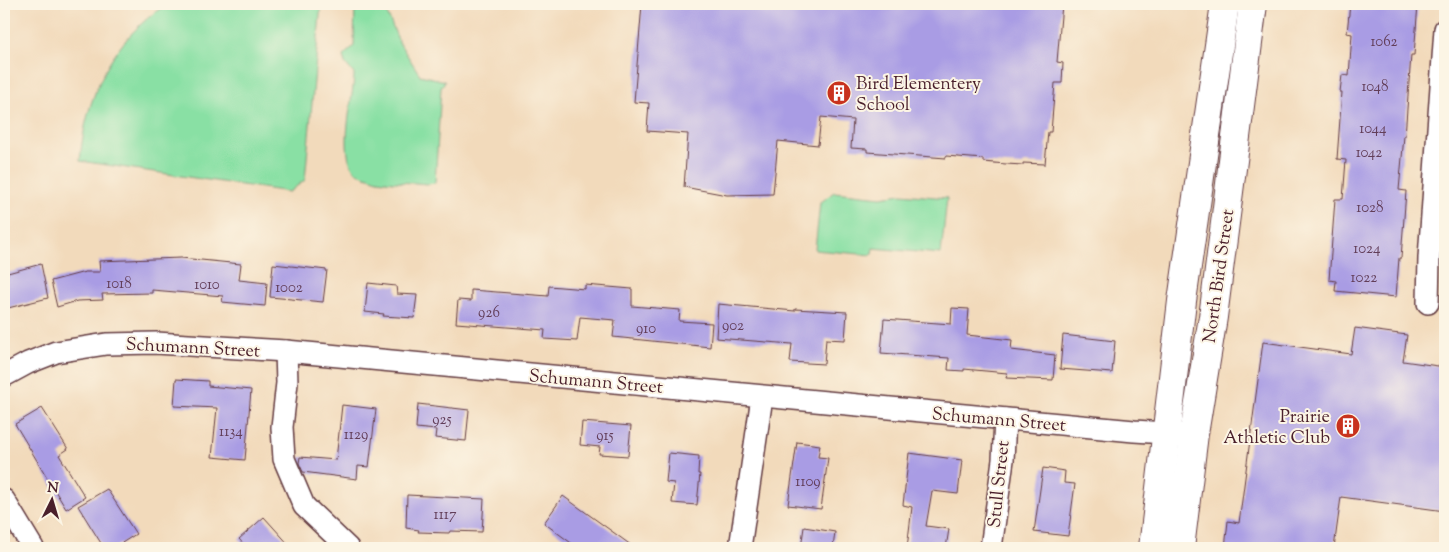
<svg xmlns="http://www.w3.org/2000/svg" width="1449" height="552" viewBox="0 0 1449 552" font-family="'Sorts Mill Goudy',serif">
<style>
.green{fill:#89e0a4;stroke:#6a8068}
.building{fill:#a99ce4}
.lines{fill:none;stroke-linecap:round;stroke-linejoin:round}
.street-casing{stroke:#633b41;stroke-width:24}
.secondary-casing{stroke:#633b41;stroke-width:30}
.street{stroke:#fff;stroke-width:21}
.secondary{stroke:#fff;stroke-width:28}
.labels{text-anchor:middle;stroke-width:4;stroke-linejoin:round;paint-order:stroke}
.number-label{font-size:15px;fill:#623e59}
.poi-label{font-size:18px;fill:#4a1f2b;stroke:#fcf5e5;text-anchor:start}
.street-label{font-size:18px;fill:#4a1f2b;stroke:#fcf5e5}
</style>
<rect width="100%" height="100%" fill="#fcf5e5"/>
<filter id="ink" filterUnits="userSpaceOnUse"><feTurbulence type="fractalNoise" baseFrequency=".02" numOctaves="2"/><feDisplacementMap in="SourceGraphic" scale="10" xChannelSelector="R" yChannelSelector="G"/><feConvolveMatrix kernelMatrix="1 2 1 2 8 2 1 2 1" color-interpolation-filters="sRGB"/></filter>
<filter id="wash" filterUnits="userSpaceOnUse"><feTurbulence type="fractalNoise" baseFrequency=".0096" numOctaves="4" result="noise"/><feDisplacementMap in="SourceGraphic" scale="20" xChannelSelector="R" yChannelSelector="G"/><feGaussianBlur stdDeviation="1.12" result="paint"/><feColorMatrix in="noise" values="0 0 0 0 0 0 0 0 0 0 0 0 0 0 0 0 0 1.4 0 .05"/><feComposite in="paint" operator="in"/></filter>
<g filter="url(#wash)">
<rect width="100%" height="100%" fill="#f2dabb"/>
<g class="green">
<path d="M167 4H321L305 180 289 192 80 161C85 97 112 39 167 4Z"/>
<path d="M355 4H383L400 44 420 75 445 81 441 88 435 183 428 184C411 182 394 183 378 180 372 178 361 175 356 172 337 154 354 98 354 74L345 63 343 56 354 46Z"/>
<polygon points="834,192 881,197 901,194 947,198 941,254 873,248 872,255 815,250 820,203"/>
</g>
<g id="blocks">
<g class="building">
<polygon points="642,4 1062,4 1057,62 1063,63 1062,83 1055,83 1051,132 1048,132 1045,164 1023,163 1023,165 1006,164 983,162 983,159 946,156 946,158 867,152 867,149 851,148 853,120 821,117 818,145 778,141 773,194 727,195 684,187 688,134 647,131 649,103 634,102"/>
<polygon points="1350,4 1418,4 1414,55 1411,55 1405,136 1404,136 1399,190 1406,191 1401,258 1399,258 1396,297 1335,291 1336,281 1329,280 1335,199 1343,199 1346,160 1337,159 1342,92 1340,92 1342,75 1349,76 1352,34 1347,33"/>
<polygon points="181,258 241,264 239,280 267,283 265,306 222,302 223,296 152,290 152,293 102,294 103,300 77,301 57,307 51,281 85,272 100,272 99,261"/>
<polygon points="41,264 48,298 4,309 4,274"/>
<polygon points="273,264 327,270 323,302 270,297"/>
<polygon points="368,283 396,286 397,294 417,295 414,318 383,316 384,314 365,312"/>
<polygon points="585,285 632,289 632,306 680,310 679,321 712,323 710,347 613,337 615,320 580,317 577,341 544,339 545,330 456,323 458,300 471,301 471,290 548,296 549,286 585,289"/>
<polygon points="718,304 795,311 795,309 847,312 845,340 826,339 824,364 790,362 792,344 716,338"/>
<polygon points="952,308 969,309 967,335 1012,340 1011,350 1055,355 1053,380 1006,378 1007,373 964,369 964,371 948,370 949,358 881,353 884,319 951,324"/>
<polygon points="1355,328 1407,335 1403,361 1445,367 1445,511 1341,497 1334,548 1225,548 1228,521 1239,523 1263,342 1351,354"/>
<polygon points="1063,335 1115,341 1112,373 1060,369"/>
<polygon points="176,379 208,381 208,386 251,390 245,460 212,457 217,408 174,406"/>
<polygon points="418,404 469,410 466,441 435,438 436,430 416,428"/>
<polygon points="342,405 376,409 369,467 358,466 357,479 303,472 299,463 300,457 336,460"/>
<polygon points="42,408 68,449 59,455 85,497 66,509 15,424"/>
<polygon points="582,422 631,426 628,456 599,454 600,447 580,445"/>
<polygon points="797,442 820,445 818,457 828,458 821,509 788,505"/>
<polygon points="669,453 699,456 698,474 700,474 697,505 672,503 674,483 666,482"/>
<polygon points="909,453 962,460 958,494 932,491 926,526 949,529 946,548 907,548 912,507 903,505"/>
<polygon points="1043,468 1065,471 1064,483 1075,484 1068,536 1034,532"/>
<polygon points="107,489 136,534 114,548 104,548 78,506"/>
<polygon points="407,495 484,499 482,532 450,531 449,533 418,532 419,530 406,528"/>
<polygon points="563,496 635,548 578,548 544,523"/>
<polygon points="264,517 292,548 247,548 239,539"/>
<polygon points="804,527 835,532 833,548 801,548"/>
</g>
</g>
</g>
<g filter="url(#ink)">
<use href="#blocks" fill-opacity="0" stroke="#633b41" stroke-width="1"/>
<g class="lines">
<defs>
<g id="street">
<polyline points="1428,303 1429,258 1445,29"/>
<polyline points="286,351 287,383 282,427 284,459 304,506 348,548"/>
<polyline points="4,376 28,363 56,352 106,344 156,343 286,351 1134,431 1181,434"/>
<polyline points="4,500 33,548"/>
<polyline points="740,548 762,397"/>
<polyline points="991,548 1003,460 1005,419"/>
</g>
<g id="secondary">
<polyline points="1153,548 1182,301 1225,4"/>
<polyline points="1180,548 1194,434 1213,317 1253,4"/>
</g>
</defs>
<use href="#street" class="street-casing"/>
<use href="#secondary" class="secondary-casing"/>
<use href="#street" class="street"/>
<use href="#secondary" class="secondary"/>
</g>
</g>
<defs>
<symbol id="building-disc" viewBox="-11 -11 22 22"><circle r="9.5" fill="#c8321e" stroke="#fcf5e5"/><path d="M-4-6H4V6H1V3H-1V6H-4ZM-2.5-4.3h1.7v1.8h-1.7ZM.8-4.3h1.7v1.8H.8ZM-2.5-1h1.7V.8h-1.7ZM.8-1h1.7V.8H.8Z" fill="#fff"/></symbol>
</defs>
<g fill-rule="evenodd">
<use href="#building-disc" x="825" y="79" width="28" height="28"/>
<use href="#building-disc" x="1334" y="412" width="28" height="28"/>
</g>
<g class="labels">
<g class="number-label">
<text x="1384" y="46">1062</text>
<text x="1375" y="91">1048</text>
<text x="1373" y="133">1044</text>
<text x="1369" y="157">1042</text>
<text x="1370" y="212">1028</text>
<text x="1367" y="253">1024</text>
<text x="1364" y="282">1022</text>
<text x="119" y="288">1018</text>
<text x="207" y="289">1010</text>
<text x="289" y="292">1002</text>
<text x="489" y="317">926</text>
<text x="733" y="330">902</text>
<text x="646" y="333">910</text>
<text x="442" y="424">925</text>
<text x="231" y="436">1134</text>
<text x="356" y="439">1129</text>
<text x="605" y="440">915</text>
<text x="808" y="486">1109</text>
<text x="445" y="519">1117</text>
</g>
<g class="poi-label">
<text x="856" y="89">Bird Elementery<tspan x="856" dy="21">School</tspan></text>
<text x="1330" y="422" text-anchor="end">Prairie<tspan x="1330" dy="21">Athletic Club</tspan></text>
</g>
<g class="street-label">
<text transform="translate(1218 276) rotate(-82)" y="6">North Bird Street</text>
<text transform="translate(193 347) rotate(3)" y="6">Schumann Street</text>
<text transform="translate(596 381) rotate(5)" y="6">Schumann Street</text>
<text transform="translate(999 419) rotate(5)" y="6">Schumann Street</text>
<text transform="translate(998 484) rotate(-84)" y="6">Stull Street</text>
</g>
</g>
<rect width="1449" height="552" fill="none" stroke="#fcf5e5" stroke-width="20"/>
<g transform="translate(52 500) rotate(5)" stroke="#fcf5e5" stroke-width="4" paint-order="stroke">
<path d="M0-4L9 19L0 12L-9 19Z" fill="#4a1f2b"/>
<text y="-8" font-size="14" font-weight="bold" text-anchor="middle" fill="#4a1f2b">N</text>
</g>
</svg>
